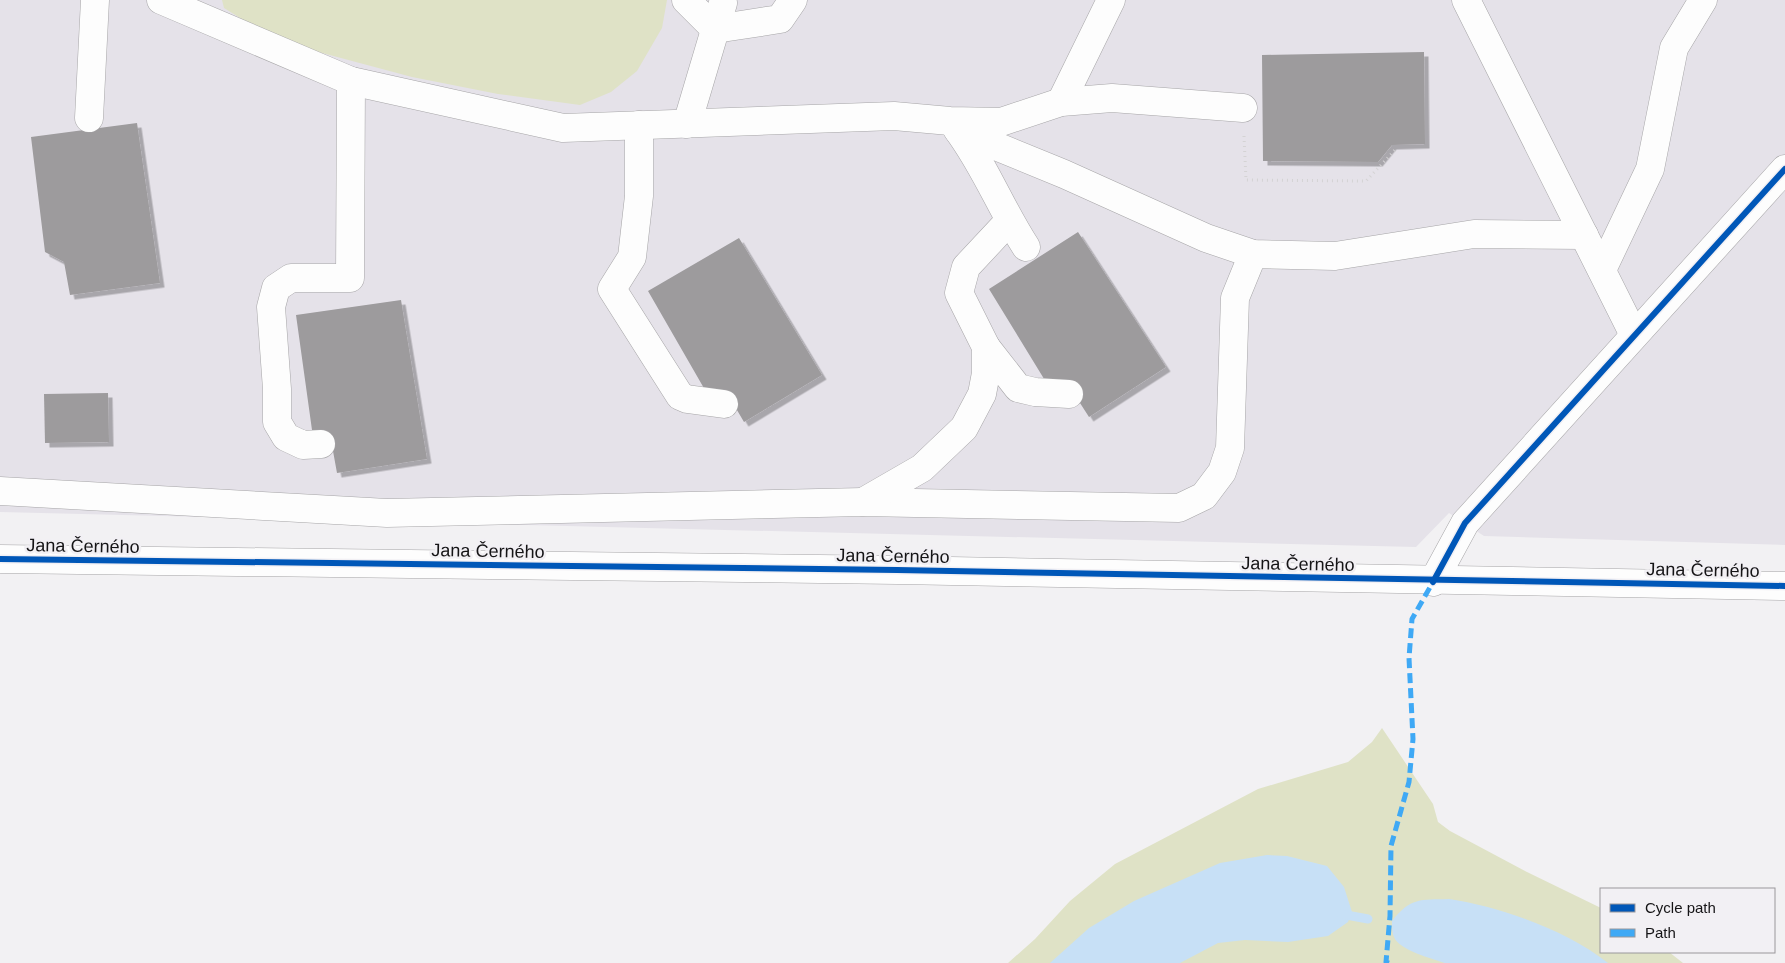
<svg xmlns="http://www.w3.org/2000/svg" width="1785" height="963" viewBox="0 0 1785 963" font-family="Helvetica,sans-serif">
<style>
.built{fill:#e5e2e9}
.green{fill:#dfe2c6}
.water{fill:#c7e0f6}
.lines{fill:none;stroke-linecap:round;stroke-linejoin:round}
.stream{stroke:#c7e0f6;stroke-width:9}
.building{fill:#9d9b9d;filter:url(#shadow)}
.minor-casing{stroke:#a6a5a7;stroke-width:29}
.path{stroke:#d4d3d4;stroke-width:3;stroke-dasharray:1 4;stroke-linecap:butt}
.minor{stroke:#fdfdfd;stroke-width:28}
.quiet{stroke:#3fa9f5;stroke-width:5;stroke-dasharray:10 5;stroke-linecap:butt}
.cycleway-casing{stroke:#f2f0f4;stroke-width:9}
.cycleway{stroke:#0057b8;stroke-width:6}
.labels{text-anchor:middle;stroke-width:5;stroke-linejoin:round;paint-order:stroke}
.street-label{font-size:18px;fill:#151416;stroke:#f2f0f4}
</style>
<defs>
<filter id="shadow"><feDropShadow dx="4.5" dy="4.5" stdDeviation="0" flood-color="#0004"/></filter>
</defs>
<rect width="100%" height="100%" fill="#f2f1f3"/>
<polygon class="built" points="0,0 1785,0 1785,545 1484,536 1449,513 1416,547 0,512"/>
<g class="green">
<polygon points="222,0 667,0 662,28 637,71 611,92 580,105 498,94 412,77 311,50 245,21 224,8"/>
<polygon points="1382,728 1433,804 1438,822 1450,831 1527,872 1601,908 1601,952 1669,952 1683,963 1008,963 1035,939 1070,901 1115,864 1258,789 1348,762 1372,742"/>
</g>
<g class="water">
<polygon points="1267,855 1287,856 1327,866 1344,887 1352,912 1348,922 1328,936 1288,942 1245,940 1218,943 1180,963 1050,963 1089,928 1134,901 1220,863"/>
<path d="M1449 899C1501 907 1567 930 1608 963H1445C1433 959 1399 950 1394 937 1392 933 1392 926 1392 921 1411 897 1420 900 1449 899Z"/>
</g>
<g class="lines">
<polyline class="stream" points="1341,914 1368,919"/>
</g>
<g class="building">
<polygon points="1424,52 1425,144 1392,145 1378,162 1263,161 1262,55"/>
<polygon points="137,123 160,283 70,295 64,262 45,252 31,137"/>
<polygon points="1078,232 1166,367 1089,417 1071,389 1049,387 989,289"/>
<polygon points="739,238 822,375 744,422 727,393 705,390 648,291"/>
<polygon points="401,300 427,459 337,473 331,440 312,430 296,315"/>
<polygon points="108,393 109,442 45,443 44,394"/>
</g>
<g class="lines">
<defs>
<g id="minor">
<polyline points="161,0 351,81 563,128 894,116 950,121 1001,122 1061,102 1112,98 1243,108"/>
<polyline points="686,0 715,29 780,19 793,0"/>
<polyline points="1466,0 1634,335"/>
<polyline points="1061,102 1111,0"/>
<polyline points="89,118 95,0"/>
<polyline points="687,124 723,3"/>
<polyline points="639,125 639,196 632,257 612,289 680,396 687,399 724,404"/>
<path d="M957 129C985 166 1001 209 1026 247"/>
<polyline points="959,131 1064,174 1206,238 1253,254 1335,256 1474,234 1584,235"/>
<polyline points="1602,270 1650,169 1674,48 1703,0"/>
<polyline points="986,347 1018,388 1035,392 1069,394"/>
<polyline points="321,444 303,445 286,437 277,422 277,389 271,307 276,288 291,278 350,278 351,81"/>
<polyline points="0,491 387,513 863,502 1179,508 1204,496 1222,472 1230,448 1235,298 1253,254"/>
<polyline points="863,502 922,468 964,428 982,394 986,373 986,347 959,293 966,267 1009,221"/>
<path d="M0 559C299 564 598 565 897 570 1193 576 1489 582 1785 586"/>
<polyline points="1433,582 1465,523 1785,169"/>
</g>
</defs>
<use href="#minor" class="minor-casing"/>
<polyline class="path" points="1244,136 1246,180 1366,181 1395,150"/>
<use href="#minor" class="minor"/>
<polyline class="quiet" points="1389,963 1386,962 1390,916 1391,846 1409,782 1413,739 1409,658 1412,619 1433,582"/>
<defs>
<g id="cycleway">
<path d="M0 559C299 564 598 565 897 570 1193 576 1489 582 1785 586"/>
<polyline points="1433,582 1465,523 1785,169"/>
</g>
</defs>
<use href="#cycleway" class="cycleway-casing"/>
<use href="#cycleway" class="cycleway"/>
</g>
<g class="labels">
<g class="street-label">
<text transform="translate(83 546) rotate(1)" y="6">Jana Černého</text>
<text transform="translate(488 551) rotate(1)" y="6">Jana Černého</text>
<text transform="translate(893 556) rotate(1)" y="6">Jana Černého</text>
<text transform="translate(1298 564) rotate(1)" y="6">Jana Černého</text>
<text transform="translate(1703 570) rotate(1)" y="6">Jana Černého</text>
</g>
</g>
<rect x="1600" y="888" width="175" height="65" fill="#f2f0f4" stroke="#9a989b"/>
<rect x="1610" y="904" width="25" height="8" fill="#0057b8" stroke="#9a989b"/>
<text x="1645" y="913" font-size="15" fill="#151416">Cycle path</text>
<rect x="1610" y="929" width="25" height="8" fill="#3fa9f5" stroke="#9a989b"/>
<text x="1645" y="938" font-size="15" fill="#151416">Path</text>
</svg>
